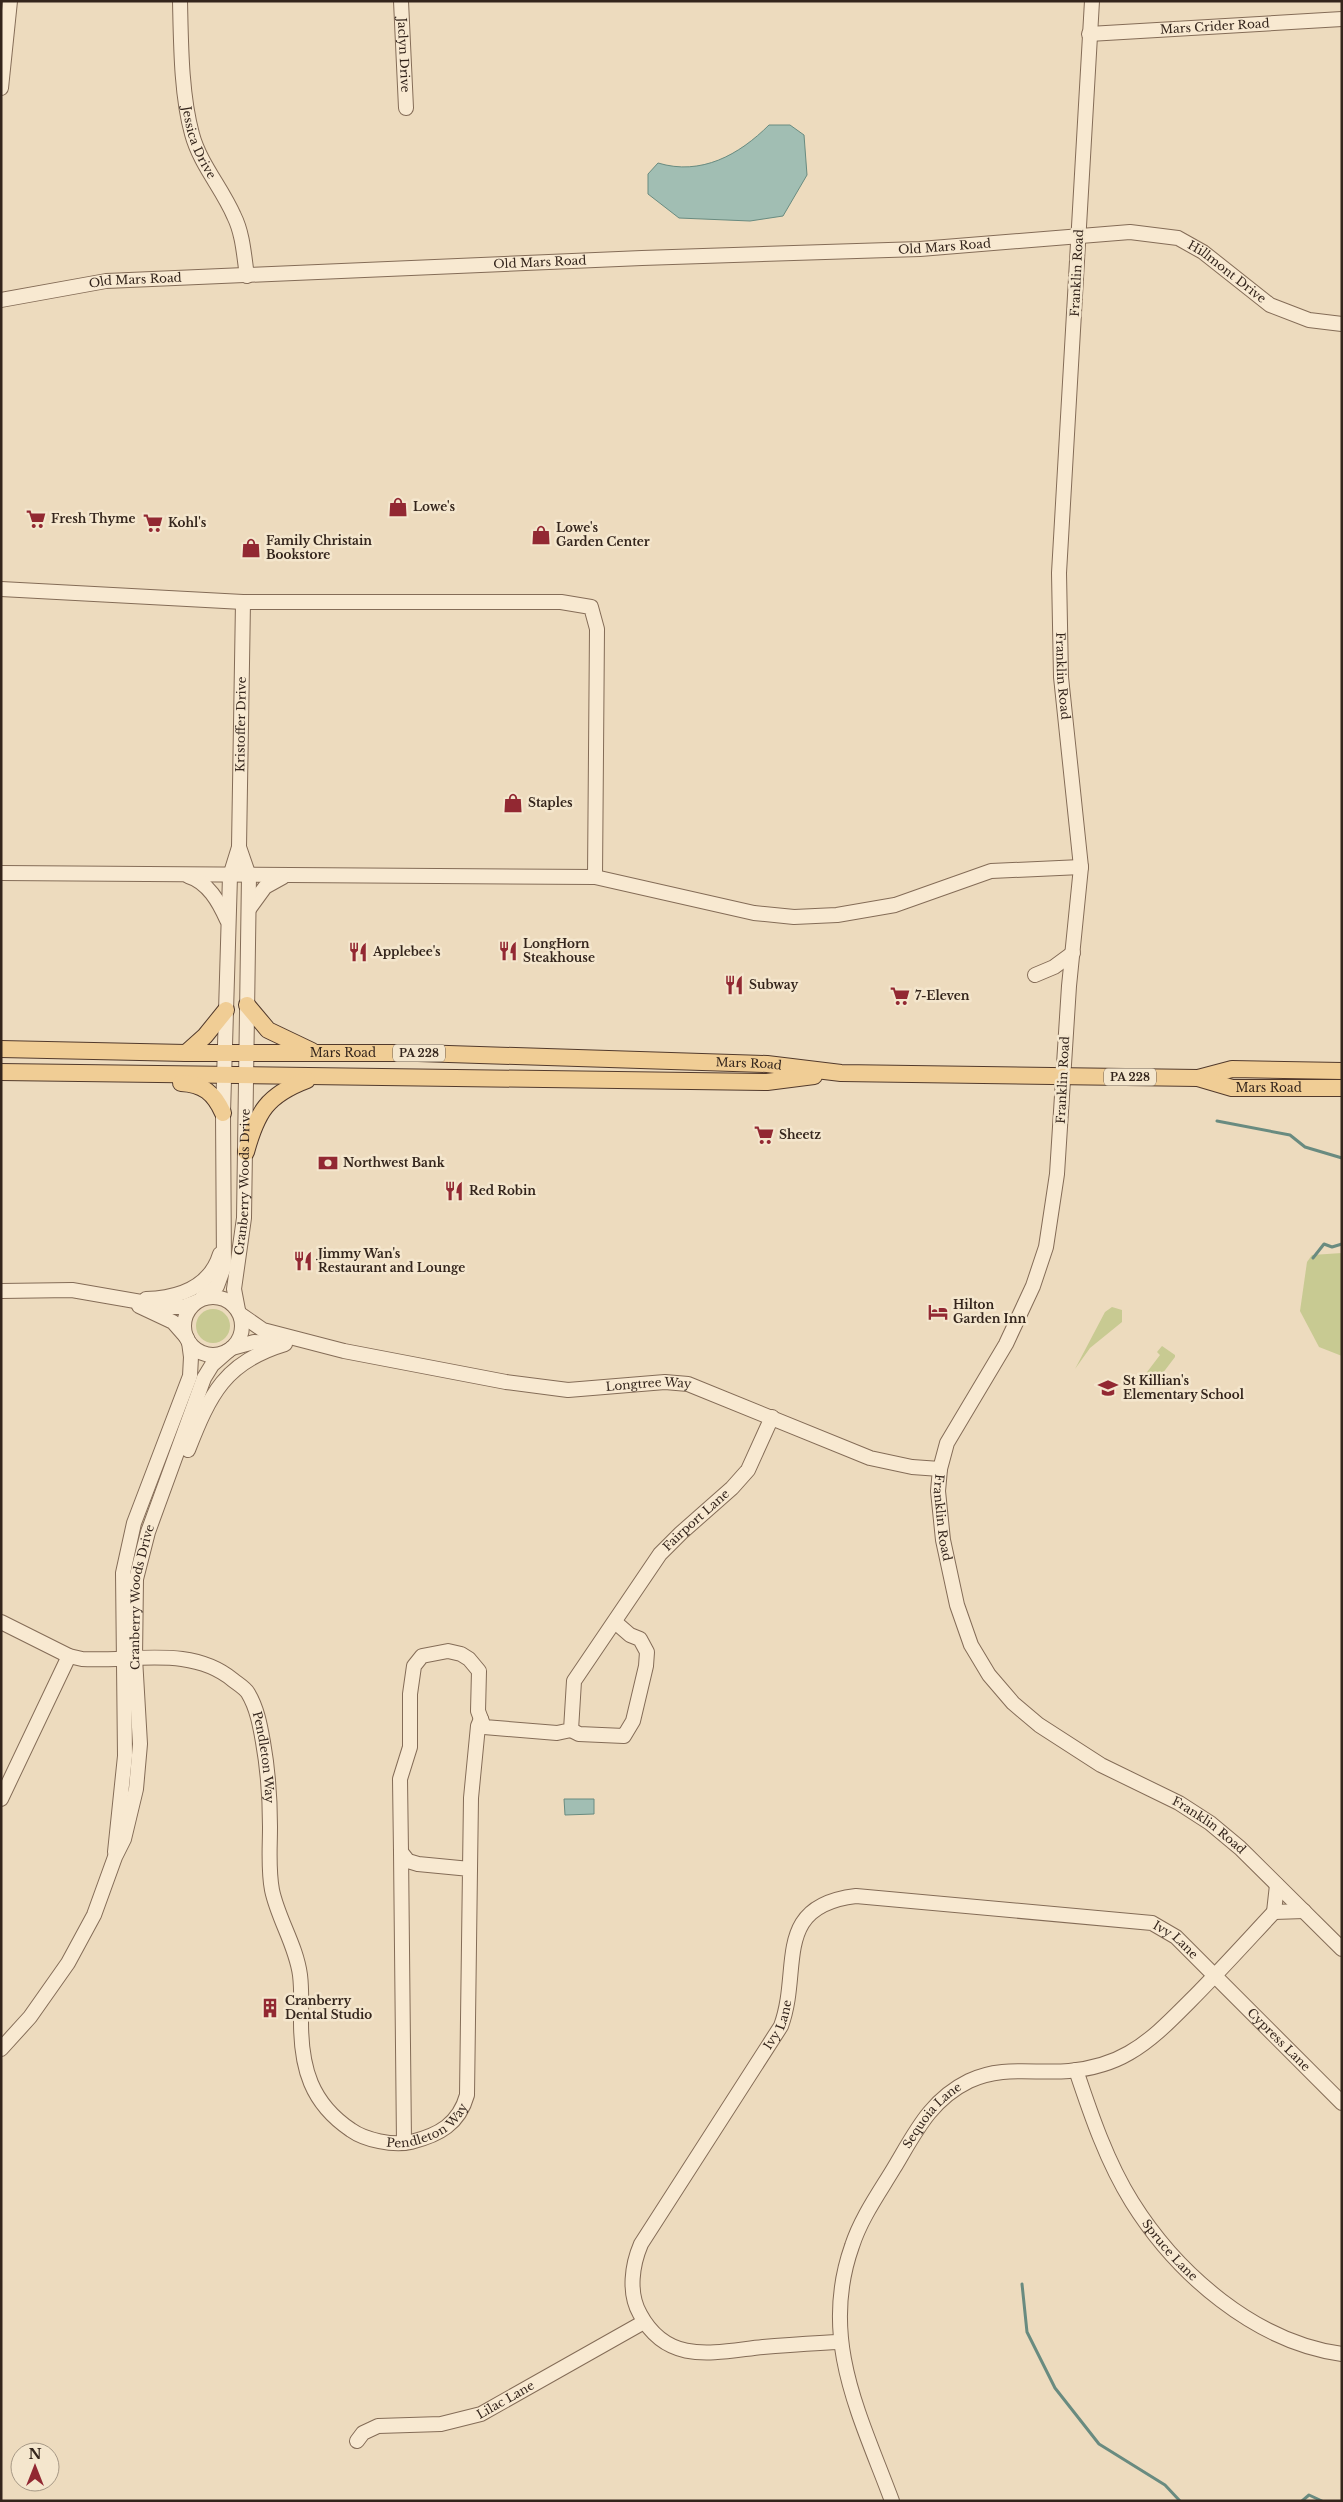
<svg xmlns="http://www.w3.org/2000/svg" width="1343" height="2502" viewBox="0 0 1343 2502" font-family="'Libre Baskerville',serif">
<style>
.green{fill:#c8ca92}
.water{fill:#a1beb3;stroke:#698b80}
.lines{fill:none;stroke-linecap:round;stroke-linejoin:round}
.stream{stroke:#698b80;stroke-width:3}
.minor-casing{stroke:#846c57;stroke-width:16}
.major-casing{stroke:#523a2c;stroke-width:18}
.minor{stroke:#f8e9d1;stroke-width:14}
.major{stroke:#f0cd95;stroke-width:16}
.labels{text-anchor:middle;stroke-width:5;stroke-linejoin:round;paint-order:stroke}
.shield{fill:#f4e6cd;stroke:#6e5f51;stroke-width:1}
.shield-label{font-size:11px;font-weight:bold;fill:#34251c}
.street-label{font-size:12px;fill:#34251c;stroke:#f4e6cd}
.poi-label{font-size:12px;font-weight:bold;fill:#34251c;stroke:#f4e6cd;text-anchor:start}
</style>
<rect width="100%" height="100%" fill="#eddbbe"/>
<g class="green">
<polygon points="1342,1253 1342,1356 1319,1347 1300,1311 1307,1262 1312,1255"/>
<polygon points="1112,1307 1122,1310 1122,1322 1090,1348 1075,1369 1105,1312"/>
<circle cx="213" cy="1326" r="17"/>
<polygon points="1162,1346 1175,1355 1175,1357 1153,1386 1149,1386 1141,1380 1160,1355 1157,1352"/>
</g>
<g class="water">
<path d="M769 125H790L804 135 807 175 783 216 750 221 679 218 648 194V174L658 163C701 176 739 155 769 125Z"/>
<polygon points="564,1799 594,1799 594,1814 565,1815"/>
</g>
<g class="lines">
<g class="stream">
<polyline points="1217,1121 1290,1135 1305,1147 1342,1158"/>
<polyline points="1313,1258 1324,1244 1332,1247 1342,1244"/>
<polyline points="1022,2284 1027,2332 1055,2388 1099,2444 1165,2485 1180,2501"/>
<polyline points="1302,2501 1309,2495 1322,2501"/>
</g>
<defs>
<g id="minor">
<path id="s1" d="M180 1C181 43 181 94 192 134 200 164 222 188 234 216 243 234 244 256 247 276"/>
<path id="s2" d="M401 1 406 108"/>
<path id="s3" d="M1092 1 1059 573 1061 677 1081 867 1069 986 1057 1174 1046 1247 1033 1286 1006 1344 947 1443 940 1469 938 1491 943 1540 957 1605 971 1645 989 1675 1013 1703 1039 1725 1101 1765 1179 1803 1210 1823 1240 1848 1342 1949"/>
<path id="s4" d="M1089 34 1342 19"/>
<polyline points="1,88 10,1"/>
<path id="s5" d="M1 300 106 281 642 258 920 249 1130 232 1178 238 1203 252 1270 305 1309 320 1342 324"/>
<polyline points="1,589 243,602 561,602 591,607 597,629 595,877"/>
<polyline points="1,873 595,877 754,913 794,917 837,915 895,905 991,871 1081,867"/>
<path d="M188 876C208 882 219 902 227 920"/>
<polyline points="249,909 265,887 283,877"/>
<polyline points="1035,975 1054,967 1073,953"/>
<polyline points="1,1291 72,1290 170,1307 183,1307 196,1302"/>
<circle cx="213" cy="1326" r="29"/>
<path d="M146 1299C179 1298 210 1287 220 1254"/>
<path id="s6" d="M201 1299 217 1286 224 1267 223 1113 230 876 239 847 243 602"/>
<polyline points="139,1306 173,1322 187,1338"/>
<path id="s7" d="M238 1310 234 1289 244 1218 249 876 239 847"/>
<path id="s8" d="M240 1314 263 1330 344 1351 506 1382 568 1390 665 1382 688 1384 870 1458 912 1467 940 1469"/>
<polyline points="232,1348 254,1342 277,1343"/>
<path d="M188 1450C210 1394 225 1362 285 1344"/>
<path id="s9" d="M1 1622 69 1656 82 1659C132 1662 191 1645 233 1680 238 1684 245 1688 248 1693 257 1708 260 1725 263 1742 268 1770 270 1798 270 1827 270 1848 268 1869 272 1890 278 1919 296 1945 300 1975 302 1991 301 2007 301 2022 301 2068 311 2103 351 2130 365 2140 393 2146 411 2142 439 2135 459 2124 467 2095L470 1869 418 1864 408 1861 401 1852 400 1779 410 1747V1694L414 1666 422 1656 448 1651 461 1654 469 1659 479 1671 478 1711 484 1727 557 1733 571 1730 574 1681 660 1554 681 1533 732 1488 748 1470 772 1417"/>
<polyline points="571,1730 579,1734 624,1736 633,1721 646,1666 647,1652 640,1639 630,1635 615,1622"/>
<polyline points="1,1799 69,1656"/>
<polyline points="115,1852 125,1756 123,1573 134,1523 190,1376 191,1357 189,1342"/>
<polyline points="401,1852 404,2143"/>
<polyline points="470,1869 471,1798 478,1726 481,1719"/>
<polyline points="1277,1885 1274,1912 1304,1911"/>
<path id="s10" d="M1 2049 30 2017 68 1963 94 1915 115 1857 124 1839 136 1789 140 1744 135 1658 136 1579 148 1532 204 1378 212 1365 228 1351"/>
<path id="s11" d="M1076 2070C1091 2115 1107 2162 1132 2202 1177 2274 1255 2342 1342 2354"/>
<path id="s12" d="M839 2342C814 2343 788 2345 763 2347 715 2352 668 2366 640 2314 628 2293 632 2265 641 2244L781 2026C802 1969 771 1906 856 1896L1152 1923 1176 1937 1342 2103"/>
<path id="s13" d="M357 2441 363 2433 378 2426 441 2424 481 2414 644 2322"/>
<path id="s14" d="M892 2501C860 2415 819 2339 852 2246 861 2218 879 2193 894 2168 915 2133 930 2100 969 2081 1002 2065 1035 2074 1069 2071 1089 2069 1112 2063 1129 2053 1152 2040 1171 2020 1190 2001 1219 1972 1246 1942 1274 1912"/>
</g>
<g id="major">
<polyline points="247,1005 268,1030 312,1051"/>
<path id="s15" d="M1 1049 186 1053H418L767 1064 841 1073 1198 1078 1232 1069 1342 1071"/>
<polyline points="186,1053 205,1036 226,1010"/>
<polyline points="1,1072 767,1082 814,1076"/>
<path id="s16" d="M1198 1078 1232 1088H1342"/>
<path d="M181 1083C203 1084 214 1093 223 1113"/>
<path d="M246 1152C257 1112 267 1095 307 1080"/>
</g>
</defs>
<use href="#minor" class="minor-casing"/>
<use href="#major" class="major-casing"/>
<use href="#minor" class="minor"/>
<use href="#major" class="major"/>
</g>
<defs>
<symbol id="shop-bare" viewBox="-9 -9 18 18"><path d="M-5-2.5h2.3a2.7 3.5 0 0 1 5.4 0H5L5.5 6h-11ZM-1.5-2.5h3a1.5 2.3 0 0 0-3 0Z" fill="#922832" stroke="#f4e6cd" stroke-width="2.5" paint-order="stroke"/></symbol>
<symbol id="supermarket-bare" viewBox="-9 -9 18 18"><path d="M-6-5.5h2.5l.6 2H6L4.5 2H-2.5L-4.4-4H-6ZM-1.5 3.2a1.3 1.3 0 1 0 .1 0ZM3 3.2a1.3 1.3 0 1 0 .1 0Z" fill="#922832" stroke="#f4e6cd" stroke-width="2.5" paint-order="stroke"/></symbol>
<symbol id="restaurant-bare" viewBox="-9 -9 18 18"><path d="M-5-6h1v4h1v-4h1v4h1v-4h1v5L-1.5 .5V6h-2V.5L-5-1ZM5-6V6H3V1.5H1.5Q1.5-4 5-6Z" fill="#922832" stroke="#f4e6cd" stroke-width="2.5" paint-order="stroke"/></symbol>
<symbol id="bank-bare" viewBox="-9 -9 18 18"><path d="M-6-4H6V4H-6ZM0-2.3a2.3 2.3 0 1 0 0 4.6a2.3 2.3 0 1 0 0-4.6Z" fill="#922832" stroke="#f4e6cd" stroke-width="2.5" paint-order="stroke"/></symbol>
<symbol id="hotel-bare" viewBox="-9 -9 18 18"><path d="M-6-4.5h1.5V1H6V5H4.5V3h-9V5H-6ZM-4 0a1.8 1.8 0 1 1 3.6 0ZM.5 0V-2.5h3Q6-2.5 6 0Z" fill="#922832" stroke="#f4e6cd" stroke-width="2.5" paint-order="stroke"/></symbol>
<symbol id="school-bare" viewBox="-9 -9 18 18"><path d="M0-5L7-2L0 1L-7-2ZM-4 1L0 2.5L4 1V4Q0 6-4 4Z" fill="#922832" stroke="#f4e6cd" stroke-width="2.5" paint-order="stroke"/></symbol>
<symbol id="building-bare" viewBox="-9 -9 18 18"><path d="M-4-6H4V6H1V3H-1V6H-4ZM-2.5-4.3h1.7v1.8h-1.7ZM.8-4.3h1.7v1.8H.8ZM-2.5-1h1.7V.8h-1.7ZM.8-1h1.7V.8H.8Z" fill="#922832" stroke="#f4e6cd" stroke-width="2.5" paint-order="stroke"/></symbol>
</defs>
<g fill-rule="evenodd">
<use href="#shop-bare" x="384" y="493" width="28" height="28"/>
<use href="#supermarket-bare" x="22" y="505" width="28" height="28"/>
<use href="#supermarket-bare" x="139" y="509" width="28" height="28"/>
<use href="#shop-bare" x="527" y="521" width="28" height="28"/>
<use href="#shop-bare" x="237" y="534" width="28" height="28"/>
<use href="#shop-bare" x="499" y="789" width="28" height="28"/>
<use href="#restaurant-bare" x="494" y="937" width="28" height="28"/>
<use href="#restaurant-bare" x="344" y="938" width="28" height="28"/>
<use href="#restaurant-bare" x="720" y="971" width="28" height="28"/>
<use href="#supermarket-bare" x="886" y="982" width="28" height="28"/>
<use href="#supermarket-bare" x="750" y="1121" width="28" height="28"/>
<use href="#bank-bare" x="314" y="1149" width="28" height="28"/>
<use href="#restaurant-bare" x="440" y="1177" width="28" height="28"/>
<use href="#restaurant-bare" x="289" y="1247" width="28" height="28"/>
<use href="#hotel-bare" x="924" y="1298" width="28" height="28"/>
<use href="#school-bare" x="1094" y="1374" width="28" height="28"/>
<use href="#building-bare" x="256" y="1994" width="28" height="28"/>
</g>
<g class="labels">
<g class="shield">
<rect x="393" y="1044.5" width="52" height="17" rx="4"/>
<rect x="1104" y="1068.5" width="52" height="17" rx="4"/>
</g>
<g class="shield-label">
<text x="419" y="1057">PA 228</text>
<text x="1130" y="1081">PA 228</text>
</g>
<g class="street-label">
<text dy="4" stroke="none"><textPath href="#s4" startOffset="126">Mars Crider Road</textPath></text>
<text dy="4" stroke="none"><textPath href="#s2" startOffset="54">Jaclyn Drive</textPath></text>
<text dy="4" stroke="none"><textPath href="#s1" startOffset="144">Jessica Drive</textPath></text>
<text dy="4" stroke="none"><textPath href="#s5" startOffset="946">Old Mars Road</textPath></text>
<text dy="4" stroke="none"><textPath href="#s5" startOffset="541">Old Mars Road</textPath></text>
<text transform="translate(1077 273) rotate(-87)" y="4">Franklin Road</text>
<text dy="4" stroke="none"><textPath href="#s5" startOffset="1240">Hillmont Drive</textPath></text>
<text dy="4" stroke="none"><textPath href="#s5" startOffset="136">Old Mars Road</textPath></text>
<text dy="4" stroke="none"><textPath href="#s3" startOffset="676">Franklin Road</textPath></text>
<text dy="4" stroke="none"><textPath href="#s6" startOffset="585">Kristoffer Drive</textPath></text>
<text dy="4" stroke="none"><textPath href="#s15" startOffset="342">Mars Road</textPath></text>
<text dy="4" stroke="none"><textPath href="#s15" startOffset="748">Mars Road</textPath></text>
<text transform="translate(1063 1080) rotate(-87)" y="4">Franklin Road</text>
<text dy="4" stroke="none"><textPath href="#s16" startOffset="72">Mars Road</textPath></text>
<text dy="4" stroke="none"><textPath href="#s7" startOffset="129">Cranberry Woods Drive</textPath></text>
<text dy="4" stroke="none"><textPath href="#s8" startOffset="420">Longtree Way</textPath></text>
<text dy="4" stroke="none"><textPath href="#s3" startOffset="1546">Franklin Road</textPath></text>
<text dy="4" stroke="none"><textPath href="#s9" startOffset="1829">Fairport Lane</textPath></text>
<text dy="4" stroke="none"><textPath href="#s10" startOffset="490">Cranberry Woods Drive</textPath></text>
<text dy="4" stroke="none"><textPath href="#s9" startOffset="332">Pendleton Way</textPath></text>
<text dy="4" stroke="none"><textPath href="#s3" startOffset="1981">Franklin Road</textPath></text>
<text dy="4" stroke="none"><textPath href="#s12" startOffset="1040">Ivy Lane</textPath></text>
<text dy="4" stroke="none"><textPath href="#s12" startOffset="546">Ivy Lane</textPath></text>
<text dy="4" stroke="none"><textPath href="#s12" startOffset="1184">Cypress Lane</textPath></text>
<text dy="4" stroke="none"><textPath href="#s14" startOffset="419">Sequoia Lane</textPath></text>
<text dy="4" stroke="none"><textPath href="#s9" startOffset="811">Pendleton Way</textPath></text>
<text dy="4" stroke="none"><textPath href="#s11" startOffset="205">Spruce Lane</textPath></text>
<text dy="4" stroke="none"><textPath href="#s13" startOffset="159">Lilac Lane</textPath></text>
</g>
<g class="poi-label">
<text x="413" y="511">Lowe's</text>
<text x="51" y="523">Fresh Thyme</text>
<text x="168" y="527">Kohl's</text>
<text x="556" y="532">Lowe's<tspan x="556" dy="14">Garden Center</tspan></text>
<text x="266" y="545">Family Christain<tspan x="266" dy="14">Bookstore</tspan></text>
<text x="528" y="807">Staples</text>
<text x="523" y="948">LongHorn<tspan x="523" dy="14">Steakhouse</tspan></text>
<text x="373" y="956">Applebee's</text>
<text x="749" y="989">Subway</text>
<text x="915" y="1000">7-Eleven</text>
<text x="779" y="1139">Sheetz</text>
<text x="343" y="1167">Northwest Bank</text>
<text x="469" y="1195">Red Robin</text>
<text x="318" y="1258">Jimmy Wan's<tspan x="318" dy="14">Restaurant and Lounge</tspan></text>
<text x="953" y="1309">Hilton<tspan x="953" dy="14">Garden Inn</tspan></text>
<text x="1123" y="1385">St Killian's<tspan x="1123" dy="14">Elementary School</tspan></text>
<text x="285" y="2005">Cranberry<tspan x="285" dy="14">Dental Studio</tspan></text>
</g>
</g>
<rect width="1343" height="2502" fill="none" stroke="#34251c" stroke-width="5"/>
<g transform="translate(35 2467)"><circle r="24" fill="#f4e6cd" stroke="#a79986"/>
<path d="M0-4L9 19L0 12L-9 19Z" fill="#922832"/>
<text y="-8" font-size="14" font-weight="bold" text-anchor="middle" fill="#34251c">N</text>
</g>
</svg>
